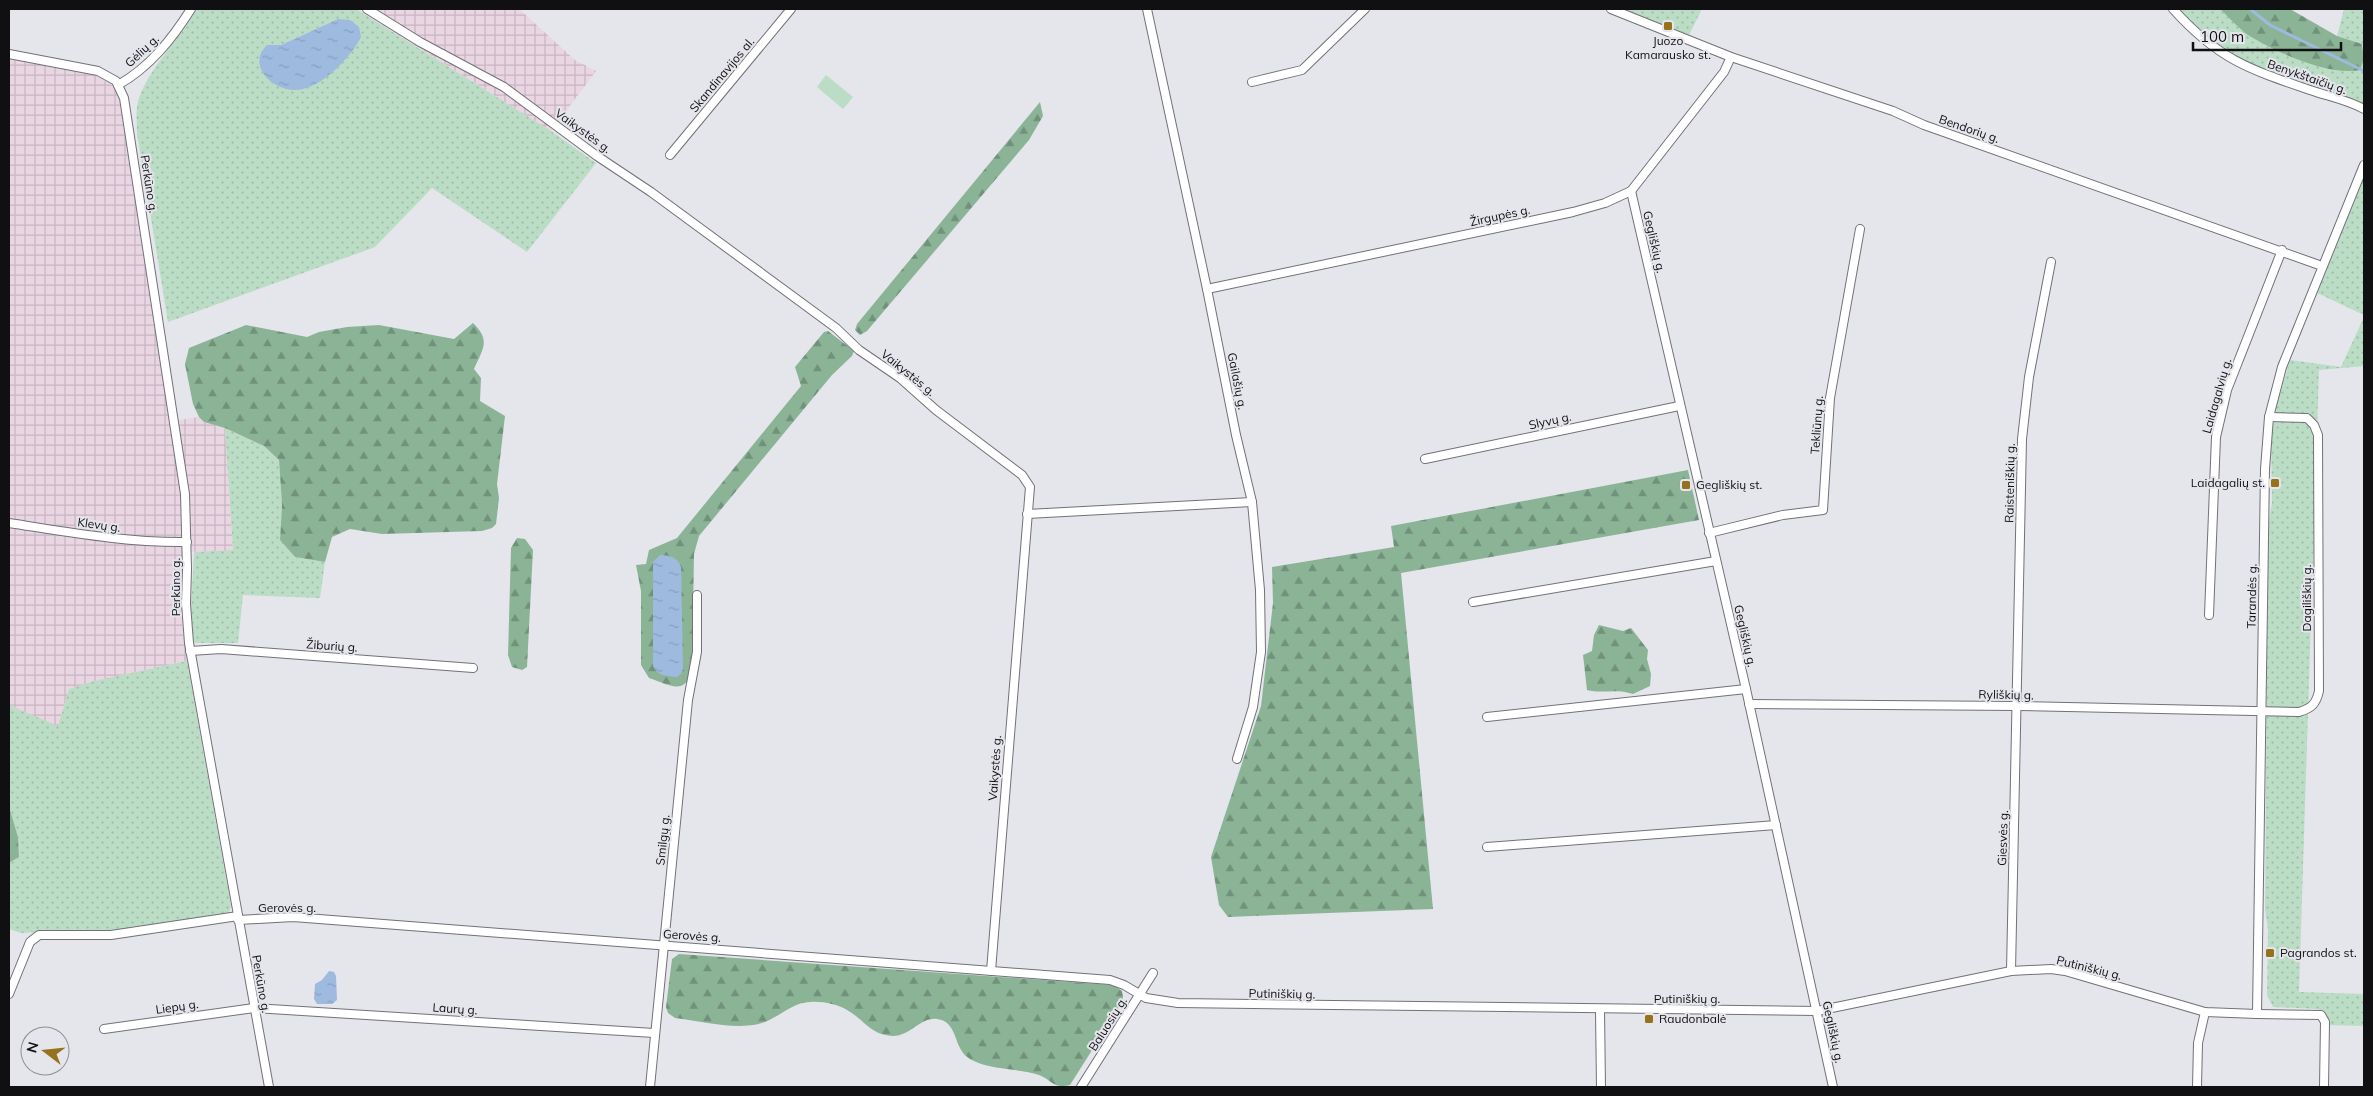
<svg xmlns="http://www.w3.org/2000/svg" width="2373" height="1096" viewBox="0 0 2373 1096" font-family="Mulish,sans-serif">
<style>
.industrial{fill:url(#industrial-grid)}
.grass{fill:url(#grass-dots);fill-rule:evenodd}
.forest{fill:url(#forest-firs)}
.pitch{fill:#bbddc5}
.water{fill:url(#water-ripples)}
.lines{fill:none;stroke-linecap:round;stroke-linejoin:round}
.stream{stroke:#9ebadf;stroke-width:3}
.street-casing{stroke:#727178;stroke-width:10}
.street{stroke:#fff;stroke-width:8}
.poi-dot{fill:#96721c;stroke:#e5e5ec;stroke-width:2}
.labels{text-anchor:middle;stroke-width:4;stroke-linejoin:round;paint-order:stroke}
.poi-label{font-size:12px;fill:#100f12;stroke:#e5e5ec;text-anchor:start}
.street-label{font-size:12px;fill:#100f12;stroke:#e5e5ec}
</style>
<defs>
<pattern id="industrial-grid" width="8" height="8" patternUnits="userSpaceOnUse" patternTransform="scale(1.25)"><rect width="8" height="8" fill="#ead5e3"/><path d="M0 4h8M4 0v8" fill="none" stroke="#c8b6c2"/></pattern>
<pattern id="grass-dots" width="8" height="8" patternUnits="userSpaceOnUse" patternTransform="scale(1.25)"><rect width="8" height="8" fill="#bbddc5"/><path d="M2 2h.1M6 6h.1" fill="none" stroke="#a0bca8" stroke-width="1.8" stroke-linecap="round"/></pattern>
<pattern id="forest-firs" width="22" height="20" patternUnits="userSpaceOnUse" patternTransform="scale(1.25)"><rect width="22" height="20" fill="#8bb497"/><path d="M5 1l3.5 6h-7zM16 11l3.5 6h-7z" fill="#70917a"/></pattern>
<pattern id="water-ripples" width="26" height="14" patternUnits="userSpaceOnUse" patternTransform="scale(1.25)"><rect width="26" height="14" fill="#9ebadf"/><path d="M2 4q2-2 4 0t4 0M15 11q2-2 4 0t4 0" fill="none" stroke="#879fbe"/></pattern>
</defs>
<rect width="100%" height="100%" fill="#e5e5ec"/>
<g class="industrial">
<polygon points="357,9 519,9 575,60 596,71 551,131"/>
<polygon points="9,58 92,73 113,86 118,95 121,104 172,421 199,417 204,422 225,428 233,551 184,552 182,624 187,661 95,681 69,689 58,727 9,705"/>
</g>
<g class="grass">
<path d="M197 9H356L551 131 596 163 527 252 432 188 375 247 168 322 137 133C137 122 135 110 139 98 151 65 180 39 197 9ZM338 19 258 61 267 45H281Z"/>
<polygon points="1623,9 1702,9 1689,35"/>
<path d="M2179 9H2220L2247 33 2360 70 2364 59V104C2317 88 2258 75 2217 47 2202 37 2191 22 2179 9Z"/>
<polygon points="2344,9 2364,9 2364,49 2362,44 2337,36"/>
<polygon points="2364,178 2364,315 2317,293"/>
<polygon points="2364,317 2364,366 2319,370 2299,992 2364,994 2364,1026 2322,1025 2319,1009 2273,1007 2267,995 2268,929 2265,909 2268,529 2272,502 2271,437 2278,400 2290,360 2341,367"/>
<polygon points="225,428 264,446 279,460 282,505 280,540 295,557 325,562 320,598 243,595 238,643 194,643 191,609 194,552 233,550"/>
<polygon points="187,661 231,906 228,915 118,931 84,932 70,930 21,933 9,929 9,863 19,857 18,837 9,806 9,705 58,726 69,689 94,681"/>
</g>
<g class="forest">
<path d="M2220 9H2290L2337 36 2362 44 2364 59 2360 70C2327 76 2276 52 2248 35 2238 28 2229 17 2220 9Z"/>
<polygon points="1040,102 1043,116 1029,140 867,331 860,335 855,330 857,324"/>
<path d="M473 323C491 341 483 348 474 369L481 378 480 401 505 416 497 484 499 498 496 524 492 528 482 531 382 534 350 529 332 537 325 562 295 557 280 540 282 505 279 460 264 446 225 428 204 422 199 417 193 404 185 364 189 348 246 325 307 337 319 332 347 327 379 325 454 339Z"/>
<path d="M828 331 854 351 852 356 832 375 699 536 694 554 692 670C685 697 668 684 649 678L641 665V591L636 565 646 564 649 550 677 538 801 386 795 367 824 332Z"/>
<polygon points="1688,470 1699,520 1401,573 1433,909 1228,917 1219,905 1211,857 1261,706 1273,603 1272,567 1394,547 1391,526"/>
<polygon points="517,538 525,539 533,550 527,667 522,670 512,667 508,655 511,548"/>
<path d="M1599 625 1623 631 1631 628 1648 650 1647 659 1651 674 1650 686 1633 694C1616 688 1603 694 1587 690L1583 655 1592 651 1594 635Z"/>
<polygon points="9,806 18,837 19,857 9,863"/>
<path d="M679 954 1113 985 1122 991 1123 997 1120 1006 1070 1085C1051 1089 1053 1080 1039 1075 1018 1068 982 1070 966 1056 954 1046 957 1021 937 1019 920 1017 910 1037 892 1036 869 1034 865 1020 847 1010 837 1004 822 1001 810 1002 793 1002 778 1018 762 1023 736 1031 702 1021 675 1018L668 1013 666 1007 672 959Z"/>
</g>
<polygon class="pitch" points="826,75 853,97 843,109 817,87"/>
<g class="water">
<path d="M338 19 350 20 359 27 361 37C351 57 320 91 294 90 272 90 246 65 267 45H281Z"/>
<path d="M660 555C670 556 677 556 681 567L683 669 681 674 677 677C667 676 657 676 653 666V562Z"/>
<polygon points="329,971 334,972 336,976 337,1000 332,1004 317,1004 314,999 315,984 322,980"/>
</g>
<g class="lines">
<polyline class="stream" points="2250,9 2270,25 2364,71"/>
<defs>
<g id="street">
<polyline points="367,9 420,42 504,87 597,156 651,192 836,328 859,350 900,378 936,410 1022,475 1030,487 991,971"/>
<polyline points="1147,9 1207,289 1236,435 1252,502 1260,590 1261,652 1253,707 1237,759"/>
<polyline points="1611,9 1731,57 1893,111 1924,125 2322,266"/>
<path d="M2173 9C2218 59 2248 69 2310 90 2327 96 2348 100 2364 109"/>
<polyline points="9,54 98,71 116,81 124,98 185,494 187,569 186,604 189,643 269,1087"/>
<polyline points="1252,82 1302,70 1365,9"/>
<path d="M118 85C150 67 172 39 191 9"/>
<polyline points="670,155 791,9"/>
<polyline points="1631,191 1746,689 1833,1087"/>
<polyline points="1207,289 1573,212 1605,203 1631,191 1724,72 1731,57"/>
<polyline points="1425,459 1679,406"/>
<polyline points="1027,514 1252,502"/>
<path d="M9 523C68 532 127 543 187 542"/>
<polyline points="1709,533 1783,515 1823,510 1830,398 1860,229"/>
<polyline points="1473,602 1716,561"/>
<polyline points="2209,615 2216,437 2227,390 2282,250"/>
<polyline points="190,651 221,649 473,668"/>
<path d="M1749 704 2018 706 2299 712C2312 708 2316 704 2319 691L2318 435 2314 425 2307 418 2269 417"/>
<polyline points="1487,717 1746,689"/>
<polyline points="1487,847 1776,825"/>
<polyline points="238,920 293,917 1110,980 1124,985 1146,998 1178,1003 1817,1011 2011,971 2051,969 2065,971 2205,1012 2257,1014 2265,469 2269,417 2282,367 2364,165"/>
<polyline points="2011,971 2022,439 2029,377 2051,262"/>
<polyline points="9,994 30,942 39,935 111,935 238,916"/>
<polyline points="1600,1010 1601,1087"/>
<polyline points="2257,1014 2321,1015 2325,1022 2324,1087"/>
<polyline points="104,1029 254,1008 654,1033"/>
<polyline points="650,1087 688,700 697,652 697,595"/>
<polyline points="1081,1087 1153,973"/>
<polyline points="2197,1087 2198,1043 2205,1012"/>
</g>
</defs>
<use href="#street" class="street-casing"/>
<use href="#street" class="street"/>
</g>
<g class="poi-dot">
<rect x="1663" y="21" width="10" height="10" rx="2.5"/>
<rect x="2270" y="478" width="10" height="10" rx="2.5"/>
<rect x="1681" y="480" width="10" height="10" rx="2.5"/>
<rect x="2265" y="948" width="10" height="10" rx="2.5"/>
<rect x="1644" y="1014" width="10" height="10" rx="2.5"/>
</g>
<g class="labels">
<g class="poi-label">
<text x="1668" y="45" text-anchor="middle">Juozo<tspan x="1668" dy="14">Kamarausko st.</tspan></text>
<text x="2265" y="487" text-anchor="end">Laidagalių st.</text>
<text x="1696" y="489">Gegliškių st.</text>
<text x="2280" y="957">Pagrandos st.</text>
<text x="1659" y="1023">Raudonbalė</text>
</g>
<g class="street-label">
<text transform="translate(142 51) rotate(-43)" y="4">Gėlių g.</text>
<text transform="translate(722 75) rotate(-50)" y="4">Skandinavijos al.</text>
<text transform="translate(2307 77) rotate(19)" y="4">Benykštaičių g.</text>
<text transform="translate(1969 129) rotate(19)" y="4">Bendorių g.</text>
<text transform="translate(583 131) rotate(36)" y="4">Vaikystės g.</text>
<text transform="translate(149 184) rotate(81)" y="4">Perkūno g.</text>
<text transform="translate(1500 216) rotate(-12)" y="4">Žirgupės g.</text>
<text transform="translate(1654 242) rotate(77)" y="4">Gegliškių g.</text>
<text transform="translate(908 373) rotate(39)" y="4">Vaikystės g.</text>
<text transform="translate(1237 381) rotate(79)" y="4">Gailašių g.</text>
<text transform="translate(2217 396) rotate(-74)" y="4">Laidagalvių g.</text>
<text transform="translate(1550 421) rotate(-12)" y="4">Slyvų g.</text>
<text transform="translate(1817 425) rotate(-86)" y="4">Tekliūnų g.</text>
<text transform="translate(2010 483) rotate(-89)" y="4">Raisteniškių g.</text>
<text transform="translate(99 525) rotate(8)" y="4">Klevų g.</text>
<text transform="translate(176 587) rotate(-90)" y="4">Perkūno g.</text>
<text transform="translate(2252 596) rotate(-89)" y="4">Tarandės g.</text>
<text transform="translate(2307 598) rotate(-90)" y="4">Dagiliškių g.</text>
<text transform="translate(1745 636) rotate(77)" y="4">Gegliškių g.</text>
<text transform="translate(332 646) rotate(4)" y="4">Žiburių g.</text>
<text transform="translate(2006 695) rotate(1)" y="4">Ryliškių g.</text>
<text transform="translate(995 768) rotate(-86)" y="4">Vaikystės g.</text>
<text transform="translate(2003 838) rotate(-88)" y="4">Giesvės g.</text>
<text transform="translate(663 840) rotate(-84)" y="4">Smilgų g.</text>
<text x="287" y="912">Gerovės g.</text>
<text transform="translate(692 936) rotate(4)" y="4">Gerovės g.</text>
<text transform="translate(2089 968) rotate(14)" y="4">Putiniškių g.</text>
<text transform="translate(261 984) rotate(80)" y="4">Perkūno g.</text>
<text transform="translate(1282 994) rotate(1)" y="4">Putiniškių g.</text>
<text x="1687" y="1003">Putiniškių g.</text>
<text transform="translate(177 1007) rotate(-8)" y="4">Liepų g.</text>
<text transform="translate(455 1009) rotate(4)" y="4">Laurų g.</text>
<text transform="translate(1108 1024) rotate(-58)" y="4">Baluosių g.</text>
<text transform="translate(1833 1032) rotate(78)" y="4">Gegliškių g.</text>
</g>
</g>
<rect width="2373" height="1096" fill="none" stroke="#100f12" stroke-width="20"/>
<g transform="translate(45 1051) rotate(286)"><circle r="24" fill="#e5e5ec" stroke="#908f95"/>
<path d="M0-4L9 19L0 12L-9 19Z" fill="#96721c"/>
<text y="-8" font-size="14" font-weight="bold" text-anchor="middle" fill="#100f12">N</text>
</g>
<path d="M2193 42v8h148v-8" fill="none" stroke="#100f12" stroke-width="2.5"/>
<text x="2200" y="42" font-size="15" fill="#100f12" stroke="#e5e5ec" stroke-width="4" paint-order="stroke">100 m</text>
</svg>
